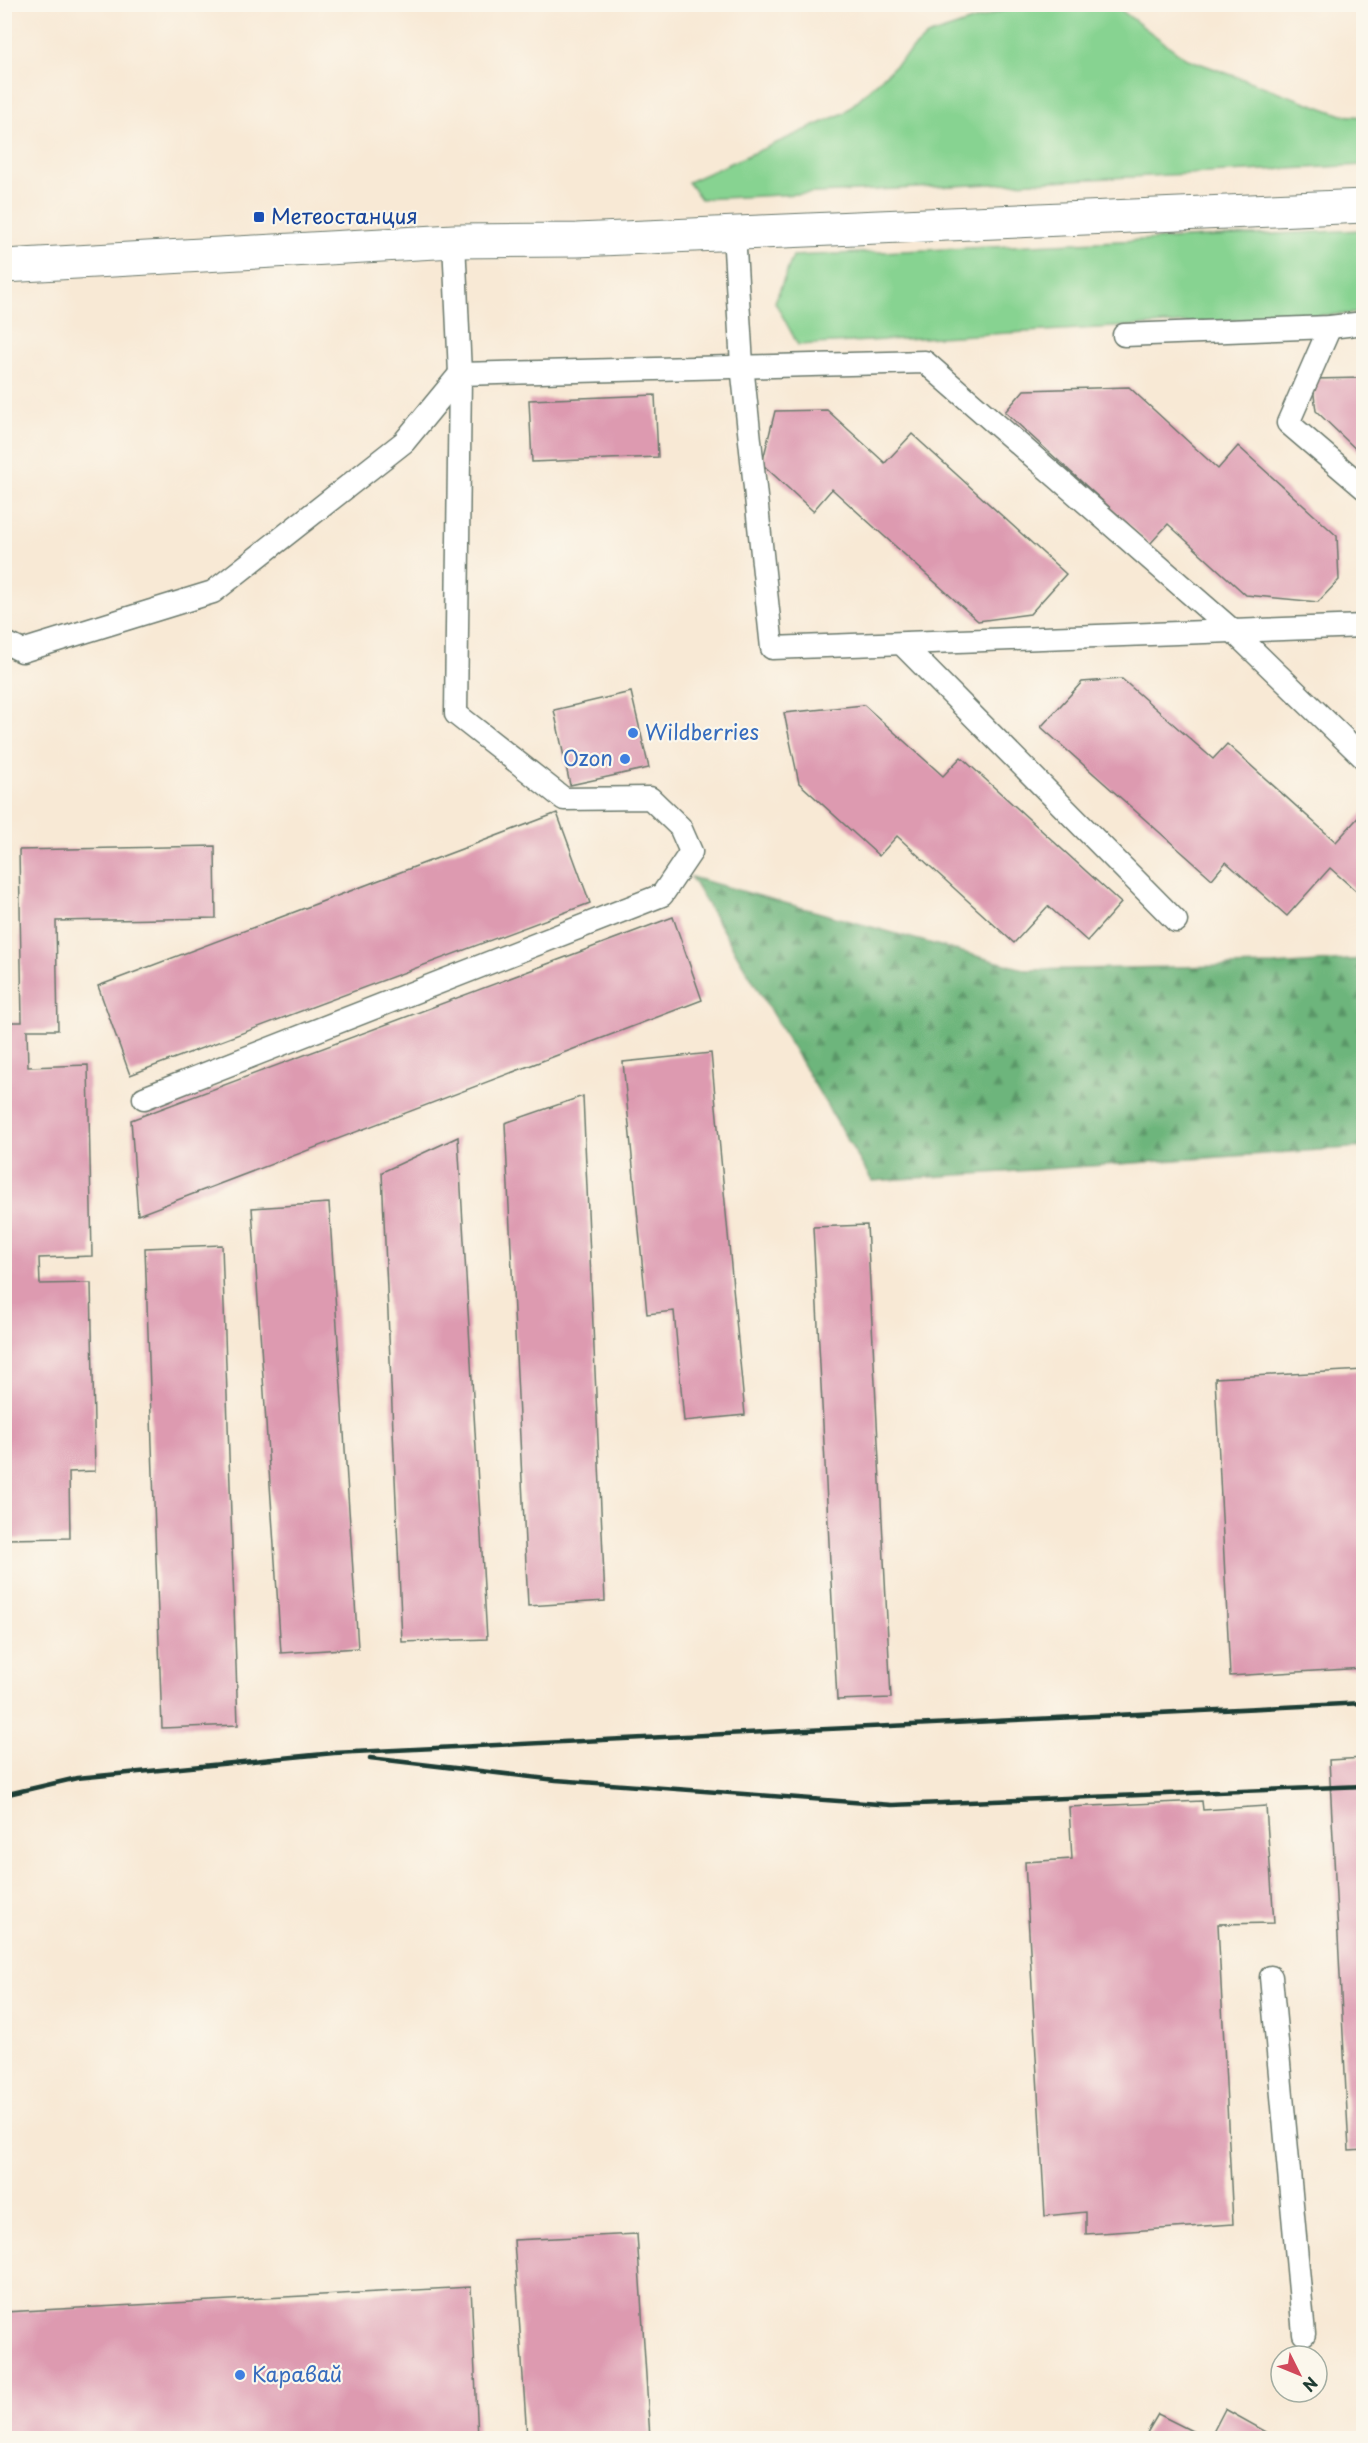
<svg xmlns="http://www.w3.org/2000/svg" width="1368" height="2443" viewBox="0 0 1368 2443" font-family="'Playpen Sans',sans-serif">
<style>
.grass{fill:#87d391;stroke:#538862;stroke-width:1.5}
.forest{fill:url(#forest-firs);stroke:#467958;stroke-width:1.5}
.building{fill:#dd9ab0}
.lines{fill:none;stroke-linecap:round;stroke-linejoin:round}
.service-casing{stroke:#6b796c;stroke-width:25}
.minor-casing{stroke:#6b796c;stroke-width:35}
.service{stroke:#fff;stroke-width:22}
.minor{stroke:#fff;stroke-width:33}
.rail{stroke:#1f3d34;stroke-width:4.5}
.transit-dot{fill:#1a4fb4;stroke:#fbf7ec;stroke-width:2}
.shop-dot{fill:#3f7fe0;stroke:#fbf7ec;stroke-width:2}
.labels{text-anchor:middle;stroke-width:4.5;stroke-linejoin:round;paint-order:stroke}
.transit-label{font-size:21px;fill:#164399;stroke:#fbf7ec;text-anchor:start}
.shop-label{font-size:21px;fill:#366cbe;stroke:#fbf7ec;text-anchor:start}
</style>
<defs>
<pattern id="forest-firs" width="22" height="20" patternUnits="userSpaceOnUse" patternTransform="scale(1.5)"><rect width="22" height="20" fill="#6db57b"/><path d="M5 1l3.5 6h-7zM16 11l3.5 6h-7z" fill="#599466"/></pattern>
</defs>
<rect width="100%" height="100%" fill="#fbf7ec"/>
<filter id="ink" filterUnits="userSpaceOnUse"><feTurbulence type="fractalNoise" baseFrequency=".0167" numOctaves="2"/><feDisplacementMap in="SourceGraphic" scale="12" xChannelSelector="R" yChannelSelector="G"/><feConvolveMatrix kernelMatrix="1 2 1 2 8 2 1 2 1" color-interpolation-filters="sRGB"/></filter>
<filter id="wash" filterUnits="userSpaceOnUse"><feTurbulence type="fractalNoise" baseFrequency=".008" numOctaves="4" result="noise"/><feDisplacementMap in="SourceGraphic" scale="24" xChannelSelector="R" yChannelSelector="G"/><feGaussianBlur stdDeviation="1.35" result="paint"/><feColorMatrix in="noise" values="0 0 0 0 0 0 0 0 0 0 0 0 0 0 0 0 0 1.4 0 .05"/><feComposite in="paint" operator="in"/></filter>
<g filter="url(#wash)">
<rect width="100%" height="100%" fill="#f8e9d5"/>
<g class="grass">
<polygon points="1020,5 1114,5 1185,58 1342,115 1363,117 1363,165 701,199 688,182 844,113 927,36"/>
<polygon points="1363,230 1363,313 798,345 775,302 793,256"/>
</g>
<polygon class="forest" points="691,877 1027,970 1274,965 1363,959 1363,1147 872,1181"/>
<g id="blocks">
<g class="building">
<polygon points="1364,378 1364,457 1316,411 1312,379"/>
<polygon points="1129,387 1218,469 1238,446 1337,536 1339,580 1318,602 1246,595 1168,524 1150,544 1005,412 1024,390"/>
<polygon points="655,395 658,457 532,462 529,400"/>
<polygon points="827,410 885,463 912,434 1066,574 1030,614 978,621 832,489 813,511 762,464 775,411"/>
<polygon points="1122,679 1213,759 1227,744 1336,842 1364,811 1364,898 1330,868 1287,916 1226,862 1212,879 1041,727 1082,682"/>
<polygon points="631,692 649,768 570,785 554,710"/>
<polygon points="864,705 943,776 961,757 1121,903 1087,941 1048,906 1014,943 897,836 879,856 799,783 784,713"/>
<polygon points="557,813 590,903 130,1075 98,986"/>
<polygon points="215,846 216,918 56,921 58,1030 27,1030 28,1067 88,1065 92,1256 39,1258 40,1284 91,1283 95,1471 69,1472 70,1538 4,1539 4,1022 22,1022 19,850"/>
<polygon points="673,917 702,1000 138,1215 131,1120"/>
<polygon points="711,1053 745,1415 684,1421 674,1311 647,1314 623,1062"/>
<polygon points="583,1096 605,1601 528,1606 505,1123"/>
<polygon points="458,1137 487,1639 402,1642 382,1172"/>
<polygon points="329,1203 358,1648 281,1653 252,1208"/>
<polygon points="867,1225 891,1698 837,1700 813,1227"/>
<polygon points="222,1245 238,1725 162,1728 145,1248"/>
<polygon points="1364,1370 1364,1668 1230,1676 1215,1378"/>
<polygon points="1364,1758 1364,2150 1349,2151 1329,1760"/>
<polygon points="1202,1801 1203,1810 1266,1806 1274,1923 1218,1924 1233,2224 1086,2234 1086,2212 1045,2216 1025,1862 1072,1859 1069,1807"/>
<polygon points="637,2234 650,2438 527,2438 514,2240"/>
<polygon points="471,2287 478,2438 4,2438 4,2312"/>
<polygon points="1225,2409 1270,2434 1268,2438 1210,2438"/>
<polygon points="1158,2414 1206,2438 1144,2438"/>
</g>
</g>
</g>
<g filter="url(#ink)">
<use href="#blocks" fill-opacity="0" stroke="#6b796c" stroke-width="1.5"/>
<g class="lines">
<defs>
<g id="service">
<polyline points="734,233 742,365 772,648 1364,626"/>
<polyline points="454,241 460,374 925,362 1233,631 1364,758"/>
<polyline points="1330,327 1288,423 1364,488"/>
<polyline points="1124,335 1330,327 1364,323"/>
<polyline points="4,642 22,651 213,592 404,442 460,374"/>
<polyline points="902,644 1176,921"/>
<polyline points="144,1098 662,895 691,852 680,827 650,798 564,799 456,714 460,374"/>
<polyline points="1271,1977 1304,2334"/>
</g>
<polyline id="minor" points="4,266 454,241 577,240 1364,206"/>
</defs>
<use href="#service" class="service-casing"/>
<use href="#minor" class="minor-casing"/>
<use href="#service" class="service"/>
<use href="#minor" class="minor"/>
<g class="rail">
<polyline points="370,1758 556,1780 892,1805 1364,1786"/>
<polyline points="4,1795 77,1778 334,1753 1364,1703"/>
</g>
</g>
</g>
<rect class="transit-dot" x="253" y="211" width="12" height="12" rx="3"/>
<g class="shop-dot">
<circle cx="633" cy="733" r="6"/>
<circle cx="625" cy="759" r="6"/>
<circle cx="240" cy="2375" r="6"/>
</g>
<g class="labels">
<g class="transit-label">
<text x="271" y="224">Метеостанция</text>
</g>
<g class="shop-label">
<text x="645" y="740">Wildberries</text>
<text x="613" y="766" text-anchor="end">Ozon</text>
<text x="252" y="2382">Каравай</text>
</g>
</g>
<rect width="1368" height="2443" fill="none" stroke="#fbf7ec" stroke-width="24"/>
<g transform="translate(1299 2374) rotate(133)"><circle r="28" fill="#fbf7ec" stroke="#a3ada2" stroke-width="1.5"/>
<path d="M0-4.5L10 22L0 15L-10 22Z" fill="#d1495b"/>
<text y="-9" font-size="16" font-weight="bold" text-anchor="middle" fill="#1f3d34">N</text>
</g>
</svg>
